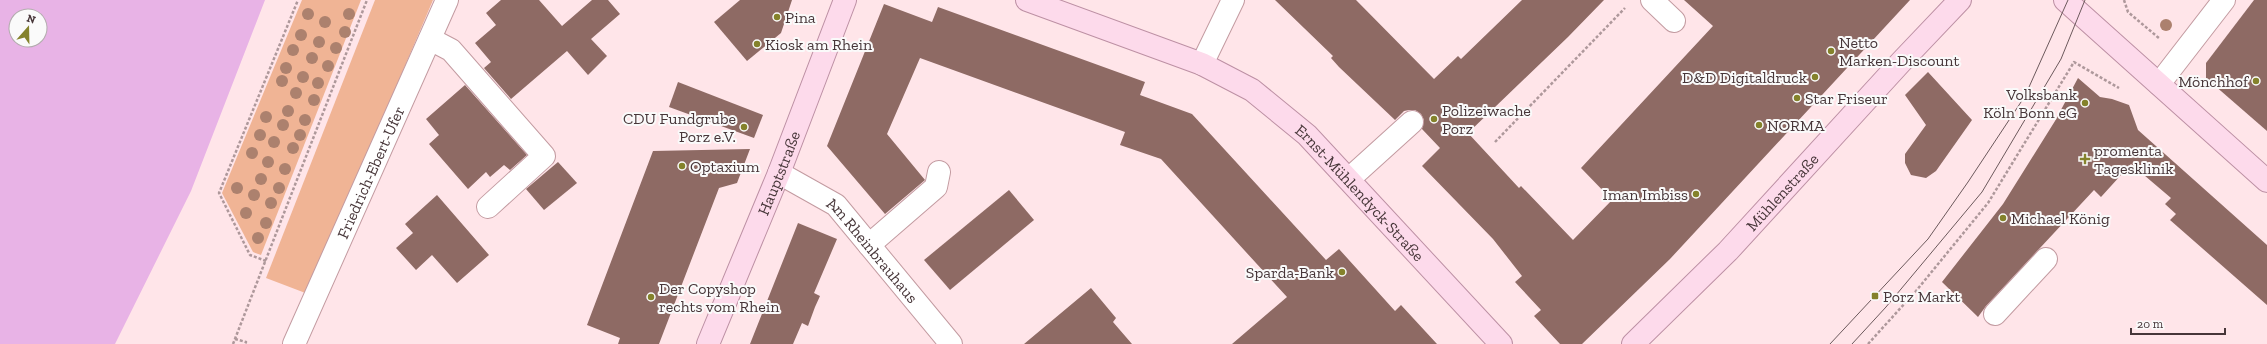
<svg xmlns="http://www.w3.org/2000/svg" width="2267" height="344" viewBox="0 0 2267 344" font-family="'Zilla Slab',serif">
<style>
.green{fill:#f0b495}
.water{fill:#e8b3e6;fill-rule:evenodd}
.building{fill:#8e6a64}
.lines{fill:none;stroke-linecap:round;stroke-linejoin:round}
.minor-casing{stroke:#c39ba1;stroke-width:24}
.major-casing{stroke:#bd90a4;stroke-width:24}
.path{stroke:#ae989b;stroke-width:2.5;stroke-dasharray:3 2;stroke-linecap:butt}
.minor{stroke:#fff;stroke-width:22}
.major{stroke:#fddaeb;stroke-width:22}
.tram{stroke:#6c595c;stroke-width:1}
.tree{fill:#ac816e}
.poi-dot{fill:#84822b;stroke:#fafafa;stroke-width:1.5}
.labels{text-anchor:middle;stroke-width:4;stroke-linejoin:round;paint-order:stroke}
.poi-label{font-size:16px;fill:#473639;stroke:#fafafa;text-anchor:start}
.street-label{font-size:16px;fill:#473639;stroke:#fafafa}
</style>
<rect width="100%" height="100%" fill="#ffe5e9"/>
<g class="green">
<polygon points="302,0 361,0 261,255 253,252 222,193"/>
<polygon points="375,0 433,0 308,294 266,278"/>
</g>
<path class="water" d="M0 0H265L191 191 115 344H0ZM16 16H40V40H16Z"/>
<g class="building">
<polygon points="501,0 539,0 562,26 592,0 608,0 620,14 591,39 607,56 588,75 567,51 511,99 484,68 491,62 475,43 496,25 486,13"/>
<polygon points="740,0 792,0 781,33 747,61 714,22"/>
<polygon points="1275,0 1356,0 1434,79 1458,56 1461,59 1522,0 1604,0 1568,37 1468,133 1519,188 1521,186 1573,240 1612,200 1581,168 1713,26 1684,0 1910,0 1670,259 1582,344 1560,344 1534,316 1541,310 1515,282 1522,276 1493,239 1422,166 1440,148 1422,129 1424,120 1421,114 1415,110 1409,110 1404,111 1395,120 1339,67 1331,58 1333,56"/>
<polygon points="2254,0 2267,0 2267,131 2206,78 2206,63"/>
<polygon points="884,4 932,22 938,7 1145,82 1140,95 1192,114 1326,260 1339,249 1395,311 1401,305 1437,344 1232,344 1287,297 1161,159 1120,145 1125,132 920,58 887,134 925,180 885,214 827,146"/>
<polygon points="1928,72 1972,120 1936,171 1926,178 1911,175 1905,163 1905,154 1926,125 1905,95"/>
<polygon points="2078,78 2100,97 2112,99 2129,105 2138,130 2267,245 2267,305 2170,220 2176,214 2165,204 2171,198 2131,164 2101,197 2094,190 1986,306 1978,317 1942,282 2003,204 2055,121"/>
<polygon points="678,82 763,115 754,138 669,107"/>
<polygon points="465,85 527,155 510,170 504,165 490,177 486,172 468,189 429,144 439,135 426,119"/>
<polygon points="750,149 737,183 719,188 659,344 618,344 620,338 587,325 653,151"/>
<polygon points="558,162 577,183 544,210 526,189"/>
<polygon points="1009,190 1034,220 950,290 924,260"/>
<polygon points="437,195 489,255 457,283 432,255 416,270 396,248 413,233 405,224"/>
<polygon points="798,223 837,239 814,293 820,296 815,307 808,326 802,323 793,344 750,344"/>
<polygon points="1091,288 1116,318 1113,322 1132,344 1024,344"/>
</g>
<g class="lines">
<defs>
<g id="minor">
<polyline points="1652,0 1674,21"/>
<polyline points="430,39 451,50 544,156 488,207"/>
<polyline points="1202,64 1233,0"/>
<polyline points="2159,84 2224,0"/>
<path id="s1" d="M779 173 836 205 951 344"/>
<polyline points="1349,179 1412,122"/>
<polyline points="869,245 936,187 939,172"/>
<polyline points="1995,314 2046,259"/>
<path id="s2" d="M294 344 447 0"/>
</g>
<g id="major">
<path id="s3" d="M1027 0 1202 64 1252 90 1307 135 1501 344"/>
<polyline points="2065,0 2267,181"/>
<path id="s4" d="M708 344 779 173 845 0"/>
<path id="s5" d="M1633 344 1728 251 1901 62 1960 0"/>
</g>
</defs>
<use href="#minor" class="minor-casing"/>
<use href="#major" class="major-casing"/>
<g class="path">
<polyline points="2124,0 2128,12 2160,39"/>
<polyline points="1495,142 1625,8"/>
<polyline points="266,261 250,255 219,193 298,0"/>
<polyline points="235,339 246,342 245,344"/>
<polyline points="233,344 367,0"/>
<polyline points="1868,344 1916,291 1988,203 2074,62 2119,88"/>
</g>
<use href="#minor" class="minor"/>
<use href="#major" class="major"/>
<g class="tram">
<polyline points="1830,344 1928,239 1968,182 2025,96 2068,0"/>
<polyline points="1852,344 1886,307 1982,192 2061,59 2085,0"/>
</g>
</g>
<g class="tree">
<circle cx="308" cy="14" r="6"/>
<circle cx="349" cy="14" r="6"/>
<circle cx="325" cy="22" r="6"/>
<circle cx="2166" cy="25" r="6"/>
<circle cx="345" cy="32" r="6"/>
<circle cx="301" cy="35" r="6"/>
<circle cx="319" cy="42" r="6"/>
<circle cx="336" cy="48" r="6"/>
<circle cx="293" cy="50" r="6"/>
<circle cx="312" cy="58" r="6"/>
<circle cx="328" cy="66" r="6"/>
<circle cx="286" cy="68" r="6"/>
<circle cx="303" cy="77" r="6"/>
<circle cx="282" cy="81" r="6"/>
<circle cx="318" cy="83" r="6"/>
<circle cx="296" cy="93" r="6"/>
<circle cx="314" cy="100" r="6"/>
<circle cx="288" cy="111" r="6"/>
<circle cx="266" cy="117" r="6"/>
<circle cx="305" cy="120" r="6"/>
<circle cx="283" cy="125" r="6"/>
<circle cx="260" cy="135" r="6"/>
<circle cx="300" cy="135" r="6"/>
<circle cx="274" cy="142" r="6"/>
<circle cx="293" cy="148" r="6"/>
<circle cx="252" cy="153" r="6"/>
<circle cx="268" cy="162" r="6"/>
<circle cx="285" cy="169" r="6"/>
<circle cx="261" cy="179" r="6"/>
<circle cx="237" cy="188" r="6"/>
<circle cx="279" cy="188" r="6"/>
<circle cx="254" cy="195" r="6"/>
<circle cx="271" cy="203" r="6"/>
<circle cx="246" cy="213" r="6"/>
<circle cx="266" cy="223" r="6"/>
<circle cx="258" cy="238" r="6"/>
</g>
<g class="poi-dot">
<circle cx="777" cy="17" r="4"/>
<circle cx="757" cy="44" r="4"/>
<circle cx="1831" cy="51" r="4"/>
<circle cx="1815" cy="77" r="4"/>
<circle cx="2256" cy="81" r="4"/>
<circle cx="1797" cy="98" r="4"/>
<circle cx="2085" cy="103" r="4"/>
<circle cx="1434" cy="119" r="4"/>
<circle cx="1759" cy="125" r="4"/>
<circle cx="744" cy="127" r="4"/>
<path d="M2083 153h4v4h4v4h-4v4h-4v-4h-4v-4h4z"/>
<circle cx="682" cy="166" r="4"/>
<circle cx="1696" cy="194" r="4"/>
<circle cx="2003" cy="218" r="4"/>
<circle cx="1342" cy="272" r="4"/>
<rect x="1871" y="292" width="8" height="8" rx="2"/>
<circle cx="651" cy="297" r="4"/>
</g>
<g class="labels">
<g class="poi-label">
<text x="785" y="23">Pina</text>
<text x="1839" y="48">Netto<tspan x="1839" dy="18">Marken-Discount</tspan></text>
<text x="765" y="50">Kiosk am Rhein</text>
<text x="1807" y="83" text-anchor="end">D&amp;D Digitaldruck</text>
<text x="2248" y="87" text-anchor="end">Mönchhof</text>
<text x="2077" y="100" text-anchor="end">Volksbank<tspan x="2077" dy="18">Köln Bonn eG</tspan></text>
<text x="1805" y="104">Star Friseur</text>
<text x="1442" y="116">Polizeiwache<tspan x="1442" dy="18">Porz</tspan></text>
<text x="736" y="124" text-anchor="end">CDU Fundgrube<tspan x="736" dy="18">Porz e.V.</tspan></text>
<text x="1767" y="131">NORMA</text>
<text x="2094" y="156">promenta<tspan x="2094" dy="18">Tagesklinik</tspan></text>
<text x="690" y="172">Optaxium</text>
<text x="1688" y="200" text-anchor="end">Iman Imbiss</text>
<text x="2011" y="224">Michael König</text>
<text x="1334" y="278" text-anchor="end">Sparda-Bank</text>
<text x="659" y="294">Der Copyshop<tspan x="659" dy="18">rechts vom Rhein</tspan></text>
<text x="1883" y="302">Porz Markt</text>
</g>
<g class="street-label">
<text dy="6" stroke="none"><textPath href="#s2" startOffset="188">Friedrich-Ebert-Ufer</textPath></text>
<text dy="6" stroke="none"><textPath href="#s4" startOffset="185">Hauptstraße</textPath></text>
<text dy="6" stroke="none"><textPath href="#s5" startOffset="213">Mühlenstraße</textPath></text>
<text dy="6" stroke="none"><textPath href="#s3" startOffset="392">Ernst-Mühlendyck-Straße</textPath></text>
<text dy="6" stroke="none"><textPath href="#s1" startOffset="123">Am Rheinbrauhaus</textPath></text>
</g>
</g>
<g transform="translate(28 28) rotate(20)"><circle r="19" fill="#fafafa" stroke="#b2acad"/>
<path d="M0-3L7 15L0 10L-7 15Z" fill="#84822b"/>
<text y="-6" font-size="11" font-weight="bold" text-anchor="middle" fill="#473639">N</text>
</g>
<path d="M2131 328v6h94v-6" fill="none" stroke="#473639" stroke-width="2"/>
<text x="2137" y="328" font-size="12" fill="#473639" stroke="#fafafa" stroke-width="3" paint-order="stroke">20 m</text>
</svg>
